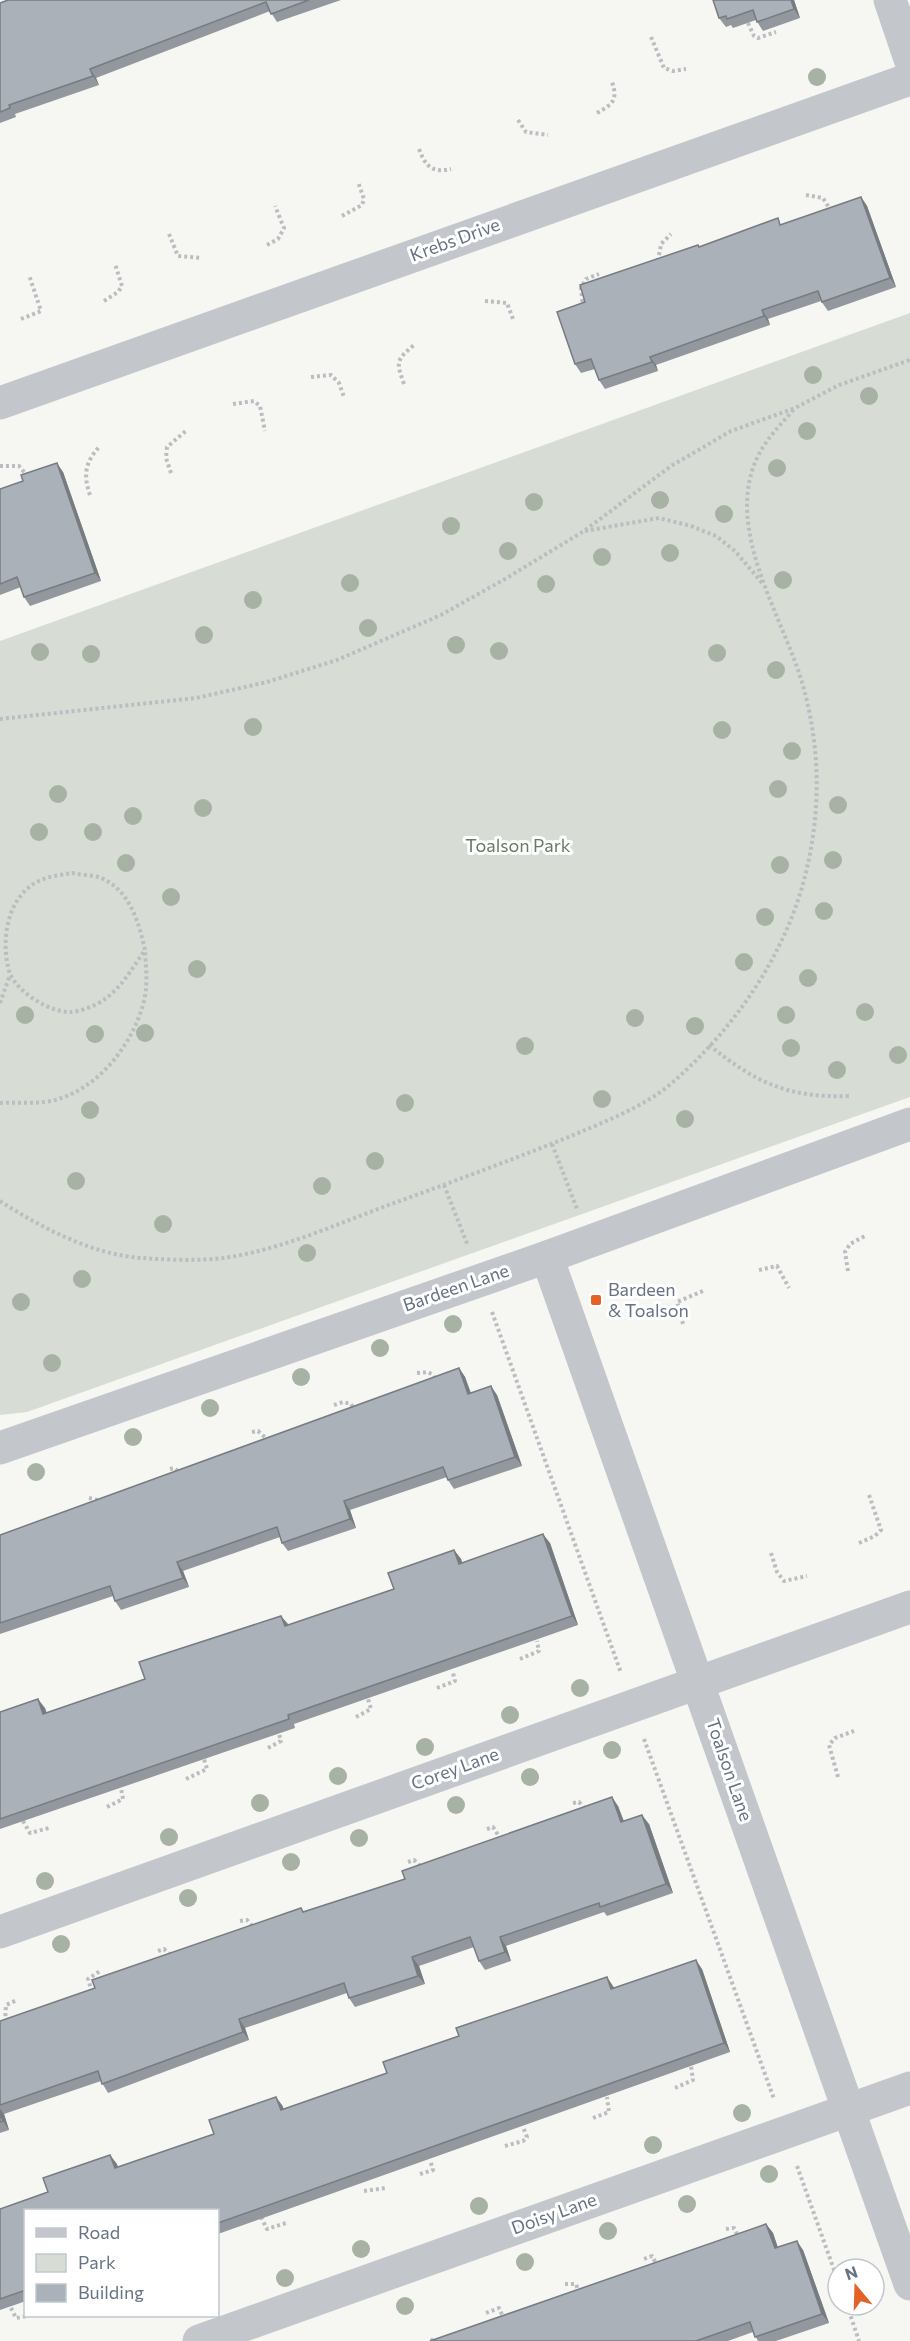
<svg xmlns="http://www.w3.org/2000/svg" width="910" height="2341" viewBox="0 0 910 2341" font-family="Commissioner,sans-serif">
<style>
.green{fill:#d7ddd4}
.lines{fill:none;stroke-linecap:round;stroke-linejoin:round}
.path{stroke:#bbbdc0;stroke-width:4;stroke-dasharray:3 3;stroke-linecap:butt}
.minor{stroke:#c3c6ca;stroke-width:33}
.tree{fill:#a7b2a4}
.wall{fill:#92989e}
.shaded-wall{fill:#777c81}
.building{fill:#aab1b8;stroke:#777c81;stroke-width:1.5}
.poi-dot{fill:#e36226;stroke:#fff;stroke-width:2}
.labels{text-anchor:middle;stroke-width:6;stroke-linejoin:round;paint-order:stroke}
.street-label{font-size:18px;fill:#657384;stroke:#fff}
.park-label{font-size:18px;fill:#677b64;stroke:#fff}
.poi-label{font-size:18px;fill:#657384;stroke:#fff;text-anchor:start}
</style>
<rect width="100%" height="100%" fill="#f6f6f3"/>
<polygon class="green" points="910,313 910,1097 27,1412 0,1415 0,641"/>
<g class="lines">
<g class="path">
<polyline points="748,23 754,36 758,38 776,32"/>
<polyline points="651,37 664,68 673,71 686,69"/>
<path d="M597 113C613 104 618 100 612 82"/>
<polyline points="518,120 526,132 548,135"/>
<path d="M419 149C426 167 432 173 451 169"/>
<polyline points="806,195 823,198 831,211"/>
<polyline points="342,216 362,205 364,199 358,182"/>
<polyline points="169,234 178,256 202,258"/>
<polyline points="267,245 278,239 284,228 275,206"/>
<polyline points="658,261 661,244 671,234"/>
<polyline points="104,301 118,292 122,286 115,264"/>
<polyline points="485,301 507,303 513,319"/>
<polyline points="583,308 581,288 586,279 599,274"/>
<polyline points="21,319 41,311 29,275"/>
<polyline points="311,377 331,375 339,383 344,397"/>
<path d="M404 384C396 362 396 360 414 345"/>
<polyline points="233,404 254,401 260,406 265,431"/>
<polyline points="0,466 19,466 29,478"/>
<polyline points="171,473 166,458 167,447 187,430"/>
<path d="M90 495C83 475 85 462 100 446"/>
<polyline points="585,531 659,518 691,526 716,536 735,551 763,584"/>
<polyline points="0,719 196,698 267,682 337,660 441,615 505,579 584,531 671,466 731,431 795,408 839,385 910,360"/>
<path d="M72 873C81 875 93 875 101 878 130 890 139 923 145 950 133 967 122 987 105 999 97 1005 80 1012 70 1012 49 1012 19 993 10 974 0 942 6 895 41 880 50 876 62 875 72 873Z"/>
<polyline points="0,1003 10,975"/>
<path d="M709 1045C756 1083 788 1098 849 1096"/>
<path d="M0 1103C17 1102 34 1104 51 1101 97 1091 133 1045 144 1001 148 984 146 968 145 951"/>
<polyline points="552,1144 577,1209"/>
<polyline points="444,1185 468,1246"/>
<path d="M0 1201C40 1227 93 1255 142 1258 168 1260 197 1261 223 1258 282 1250 341 1222 397 1202 457 1180 517 1158 576 1134 608 1120 646 1106 673 1082 737 1026 788 951 807 868 821 807 820 746 803 686 784 617 721 527 759 454 768 437 782 423 795 408"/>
<polyline points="759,1270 777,1266 789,1288"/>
<polyline points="848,1271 845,1252 850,1244 865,1236"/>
<polyline points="492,1312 621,1673"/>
<polyline points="683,1324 677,1302 703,1291"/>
<polyline points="417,1373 428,1372 433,1375 436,1380"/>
<polyline points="334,1405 343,1402 351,1404 355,1411"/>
<polyline points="252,1432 258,1431 268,1440"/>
<polyline points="170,1469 174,1468 179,1472"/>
<polyline points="89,1498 102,1501"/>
<polyline points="859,1543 875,1536 881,1530 869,1495"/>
<polyline points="771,1553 777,1572 784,1581 807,1576"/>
<polyline points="520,1659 539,1651 537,1641"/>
<polyline points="437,1688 455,1681 453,1673"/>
<polyline points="356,1717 371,1709 368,1699"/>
<polyline points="644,1739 774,2099"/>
<polyline points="268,1748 281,1741 279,1734"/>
<polyline points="838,1777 829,1745 835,1738 854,1731"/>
<polyline points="186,1779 207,1769 204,1759"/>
<polyline points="573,1803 579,1802 586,1810"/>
<polyline points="107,1807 123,1799 121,1788"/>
<polyline points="23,1821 30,1833 49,1828"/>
<polyline points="487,1829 493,1827 502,1841"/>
<polyline points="408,1862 414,1860 421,1867"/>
<polyline points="240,1921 247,1920 253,1927"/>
<polyline points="158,1951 164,1949 171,1955"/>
<polyline points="92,1992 88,1979 100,1971"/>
<polyline points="5,2022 6,2005 17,2000"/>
<polyline points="675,2088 693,2080 691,2066"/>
<polyline points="593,2118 609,2112 607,2097"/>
<polyline points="505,2146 523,2141 527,2137 523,2127"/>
<polyline points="797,2166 838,2281"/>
<polyline points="420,2174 433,2170 430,2160"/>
<polyline points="364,2191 386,2188"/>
<polyline points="261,2217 267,2229 286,2223"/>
<polyline points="726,2229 734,2228 739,2238"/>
<polyline points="644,2259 652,2256 658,2267"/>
<polyline points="565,2284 576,2284 579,2293"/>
<polyline points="847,2305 859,2341"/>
<polyline points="11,2308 16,2318 28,2316"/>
<polyline points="486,2313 499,2308 504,2319"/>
<polyline points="431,2341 435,2338"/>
</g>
<g class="minor">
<polyline points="890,0 910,59"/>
<polyline points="0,403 910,79"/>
<polyline points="547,1257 910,2284"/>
<polyline points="0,1448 547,1257 910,1124"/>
<polyline points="0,1932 910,1607"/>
<polyline points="199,2341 910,2088"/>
</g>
</g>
<g class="tree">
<circle cx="817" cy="77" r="9"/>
<circle cx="813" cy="375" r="9"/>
<circle cx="869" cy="396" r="9"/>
<circle cx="807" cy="431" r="9"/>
<circle cx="777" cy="468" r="9"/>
<circle cx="660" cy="500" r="9"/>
<circle cx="534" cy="502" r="9"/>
<circle cx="724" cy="514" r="9"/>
<circle cx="451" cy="526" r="9"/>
<circle cx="508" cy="551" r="9"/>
<circle cx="670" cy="553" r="9"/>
<circle cx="602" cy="557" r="9"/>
<circle cx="783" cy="580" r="9"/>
<circle cx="350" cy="583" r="9"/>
<circle cx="546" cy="584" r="9"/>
<circle cx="253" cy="600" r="9"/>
<circle cx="368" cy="628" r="9"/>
<circle cx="204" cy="635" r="9"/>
<circle cx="456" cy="645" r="9"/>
<circle cx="499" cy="651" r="9"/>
<circle cx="40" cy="652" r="9"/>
<circle cx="717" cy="653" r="9"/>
<circle cx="91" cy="654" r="9"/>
<circle cx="776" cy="670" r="9"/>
<circle cx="253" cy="727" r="9"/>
<circle cx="722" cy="730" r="9"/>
<circle cx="792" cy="751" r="9"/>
<circle cx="778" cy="789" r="9"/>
<circle cx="58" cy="794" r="9"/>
<circle cx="838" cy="805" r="9"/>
<circle cx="203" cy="808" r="9"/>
<circle cx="133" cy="816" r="9"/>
<circle cx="39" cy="832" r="9"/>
<circle cx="93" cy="832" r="9"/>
<circle cx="833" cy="860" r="9"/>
<circle cx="126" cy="863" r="9"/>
<circle cx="780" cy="865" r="9"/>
<circle cx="171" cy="897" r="9"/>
<circle cx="824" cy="911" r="9"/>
<circle cx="765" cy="917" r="9"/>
<circle cx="744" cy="962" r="9"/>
<circle cx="197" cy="969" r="9"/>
<circle cx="808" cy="978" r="9"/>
<circle cx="865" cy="1012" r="9"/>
<circle cx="25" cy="1015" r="9"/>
<circle cx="786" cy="1015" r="9"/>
<circle cx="635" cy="1018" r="9"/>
<circle cx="695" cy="1026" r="9"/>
<circle cx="145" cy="1033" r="9"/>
<circle cx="95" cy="1034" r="9"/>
<circle cx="525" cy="1046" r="9"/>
<circle cx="791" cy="1048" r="9"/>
<circle cx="898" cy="1055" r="9"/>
<circle cx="837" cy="1070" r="9"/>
<circle cx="602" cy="1099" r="9"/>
<circle cx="405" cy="1103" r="9"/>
<circle cx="90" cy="1110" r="9"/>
<circle cx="685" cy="1119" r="9"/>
<circle cx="375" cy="1161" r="9"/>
<circle cx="76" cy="1181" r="9"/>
<circle cx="322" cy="1186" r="9"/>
<circle cx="163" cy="1224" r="9"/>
<circle cx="307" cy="1253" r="9"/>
<circle cx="82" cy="1279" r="9"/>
<circle cx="21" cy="1302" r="9"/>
<circle cx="453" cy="1324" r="9"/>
<circle cx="380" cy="1348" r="9"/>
<circle cx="52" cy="1363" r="9"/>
<circle cx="301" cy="1377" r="9"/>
<circle cx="210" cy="1408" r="9"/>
<circle cx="133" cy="1437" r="9"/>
<circle cx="36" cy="1472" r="9"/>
<circle cx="580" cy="1688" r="9"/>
<circle cx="510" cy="1715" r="9"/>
<circle cx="425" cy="1747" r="9"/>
<circle cx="612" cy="1750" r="9"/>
<circle cx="338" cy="1776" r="9"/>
<circle cx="530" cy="1777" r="9"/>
<circle cx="260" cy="1803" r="9"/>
<circle cx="456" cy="1805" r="9"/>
<circle cx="169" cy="1837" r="9"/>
<circle cx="359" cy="1838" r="9"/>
<circle cx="291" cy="1862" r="9"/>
<circle cx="45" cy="1881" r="9"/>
<circle cx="188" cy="1898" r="9"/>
<circle cx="61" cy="1944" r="9"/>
<circle cx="742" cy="2113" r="9"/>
<circle cx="653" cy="2145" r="9"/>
<circle cx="769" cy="2174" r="9"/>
<circle cx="687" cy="2204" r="9"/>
<circle cx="479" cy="2206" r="9"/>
<circle cx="608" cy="2231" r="9"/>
<circle cx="361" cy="2249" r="9"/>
<circle cx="525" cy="2262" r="9"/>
<circle cx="285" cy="2278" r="9"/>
<circle cx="405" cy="2306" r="9"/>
</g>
<g class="wall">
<polygon points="8,0 341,0 277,22 270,11 96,78 99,85 15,114 16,117 0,123 0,3"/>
<polygon points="713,0 794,0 800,18 763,31 756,20 733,28 731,25 726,27 719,18"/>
<polygon points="861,197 867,206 896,287 828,311 821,301 768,319 770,325 656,365 658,371 605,389 599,380 595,369 581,373 575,364 585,302 698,245 699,247 782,225"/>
<polygon points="63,472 101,581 30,606 24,597 21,587 0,595 0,489"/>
<polygon points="459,1368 465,1377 471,1393 497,1395 522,1466 454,1489 448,1480 447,1477 350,1510 356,1528 288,1551 282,1543 280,1537 183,1571 189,1587 121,1610 115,1601 113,1596 0,1634 0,1535"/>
<polygon points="550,1543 578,1625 294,1724 295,1728 0,1829 0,1712 45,1708 46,1713 145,1679 288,1625 394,1589 454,1550 461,1559 462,1563"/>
<polygon points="618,1806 624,1821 649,1824 673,1893 607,1916 604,1912 506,1946 511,1961 485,1970 479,1961 474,1947 419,1966 425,1984 355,2007 349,1998 347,1993 245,2028 249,2040 108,2093 101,2081 4,2114 9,2130 0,2133 0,2021 95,1988 304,1912 405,1879"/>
<polygon points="702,1969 730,2052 218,2234 218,2211 26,2211 26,2301 0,2310 0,2209 48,2192 110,2155 118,2167 214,2134 282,2105 284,2109 387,2073 613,1986 614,1988"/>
<polygon points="766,2224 773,2233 778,2248 803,2250 829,2323 776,2341 758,2341 753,2332 728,2341 430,2341"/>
</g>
<g class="shaded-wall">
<polygon points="791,0 794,0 800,18 794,9"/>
<polygon points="90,69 96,78 99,85 93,76"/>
<polygon points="861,197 867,206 896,287 890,278"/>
<polygon points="762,310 768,319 770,325 764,316"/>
<polygon points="650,357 656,365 658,371 652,362"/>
<polygon points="57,463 63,472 101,581 95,573"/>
<polygon points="459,1368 465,1377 474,1403 468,1394"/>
<polygon points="491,1386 497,1395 522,1466 515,1457"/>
<polygon points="344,1501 350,1510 356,1528 350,1519"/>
<polygon points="543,1534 550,1543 578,1625 572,1616"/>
<polygon points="454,1550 461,1559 465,1572 459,1564"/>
<polygon points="177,1562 183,1571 189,1587 183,1578"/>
<polygon points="281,1616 288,1624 291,1635 285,1626"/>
<polygon points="38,1699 45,1708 50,1723 43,1714"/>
<polygon points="612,1797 618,1806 627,1831 621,1822"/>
<polygon points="642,1815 649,1824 673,1893 666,1884"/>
<polygon points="500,1937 506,1946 511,1961 505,1952"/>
<polygon points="412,1957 419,1966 425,1984 418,1976"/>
<polygon points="696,1960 702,1969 730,2052 724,2043"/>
<polygon points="607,1977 613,1986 617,1998 611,1989"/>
<polygon points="239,2019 245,2028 249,2040 243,2032"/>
<polygon points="276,2097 282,2105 287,2118 281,2110"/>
<polygon points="0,2109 4,2114 9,2130 3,2121 0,2113"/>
<polygon points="110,2155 117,2164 121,2177 115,2168"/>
<polygon points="766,2224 773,2233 781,2257 775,2248"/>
<polygon points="797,2241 803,2250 829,2323 822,2314"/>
</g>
<g class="building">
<polygon points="8,0 309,0 271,14 266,2 90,69 93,76 9,105 10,108 0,112 0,3"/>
<polygon points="713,0 791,0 794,9 757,22 753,10 727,19 726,16 719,18"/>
<polygon points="861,197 890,278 822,302 818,291 762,310 764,316 650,357 652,362 599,380 591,359 575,364 557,312 585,302 580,285 698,245 699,247 778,218 780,225"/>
<polygon points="57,463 95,573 24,597 17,577 0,584 0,489 23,481 21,475"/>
<polygon points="459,1368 468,1394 491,1386 515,1457 448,1480 443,1467 344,1501 350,1519 282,1543 277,1527 177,1562 183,1578 115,1601 110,1586 0,1623 0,1535"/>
<polygon points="543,1534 572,1616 288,1715 289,1719 0,1819 0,1712 38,1699 43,1714 145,1679 139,1662 281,1616 285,1626 394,1589 388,1573 454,1550 459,1564"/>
<polygon points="612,1797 621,1822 642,1815 666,1884 600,1907 599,1903 500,1937 505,1952 479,1961 470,1937 412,1957 418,1976 349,1998 344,1983 239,2019 243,2032 102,2084 98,2071 0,2105 0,2021 95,1988 92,1980 301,1908 303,1912 405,1879 402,1871"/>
<polygon points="696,1960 724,2043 218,2223 218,2211 26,2211 26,2290 0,2299 0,2209 48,2192 43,2178 110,2155 115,2168 214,2134 209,2120 276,2097 281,2110 387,2073 383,2062 459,2036 456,2028 607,1977 611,1989"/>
<polygon points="0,2113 3,2121 0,2122"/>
<polygon points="766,2224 775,2248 797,2241 822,2314 755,2337 750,2322 696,2341 430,2341"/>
</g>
<rect class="poi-dot" x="590" y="1294" width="12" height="12" rx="3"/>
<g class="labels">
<g class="street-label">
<text transform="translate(455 240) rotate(-20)" y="6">Krebs Drive</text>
<text transform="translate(456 1288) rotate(-19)" y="6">Bardeen Lane</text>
<text transform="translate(455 1769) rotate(-20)" y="6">Corey Lane</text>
<text transform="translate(729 1770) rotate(71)" y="6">Toalson Lane</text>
<text transform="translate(554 2214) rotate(-20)" y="6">Doisy Lane</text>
</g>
<g class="park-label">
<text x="518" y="852">Toalson Park</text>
</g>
<g class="poi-label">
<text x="608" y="1296">Bardeen<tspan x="608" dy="21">&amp; Toalson</tspan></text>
</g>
</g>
<rect x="24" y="2209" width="195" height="108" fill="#ffffff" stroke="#c1c7ce" stroke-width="1.5"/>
<rect x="36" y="2228" width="30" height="9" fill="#c3c6ca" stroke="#c1c7ce" stroke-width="1.5"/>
<text x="78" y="2239" font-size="18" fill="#657384">Road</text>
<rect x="36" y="2254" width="30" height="18" fill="#d7ddd4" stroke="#c1c7ce" stroke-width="1.5"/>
<text x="78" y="2269" font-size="18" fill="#657384">Park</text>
<rect x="36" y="2284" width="30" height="18" fill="#aab1b8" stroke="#c1c7ce" stroke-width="1.5"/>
<text x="78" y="2299" font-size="18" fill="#657384">Building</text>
<g transform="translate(856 2287) rotate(341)"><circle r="28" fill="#ffffff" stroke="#c1c7ce" stroke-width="1.5"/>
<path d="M0-4.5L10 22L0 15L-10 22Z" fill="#e36226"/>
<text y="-9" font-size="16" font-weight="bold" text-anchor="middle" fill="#657384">N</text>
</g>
</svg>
